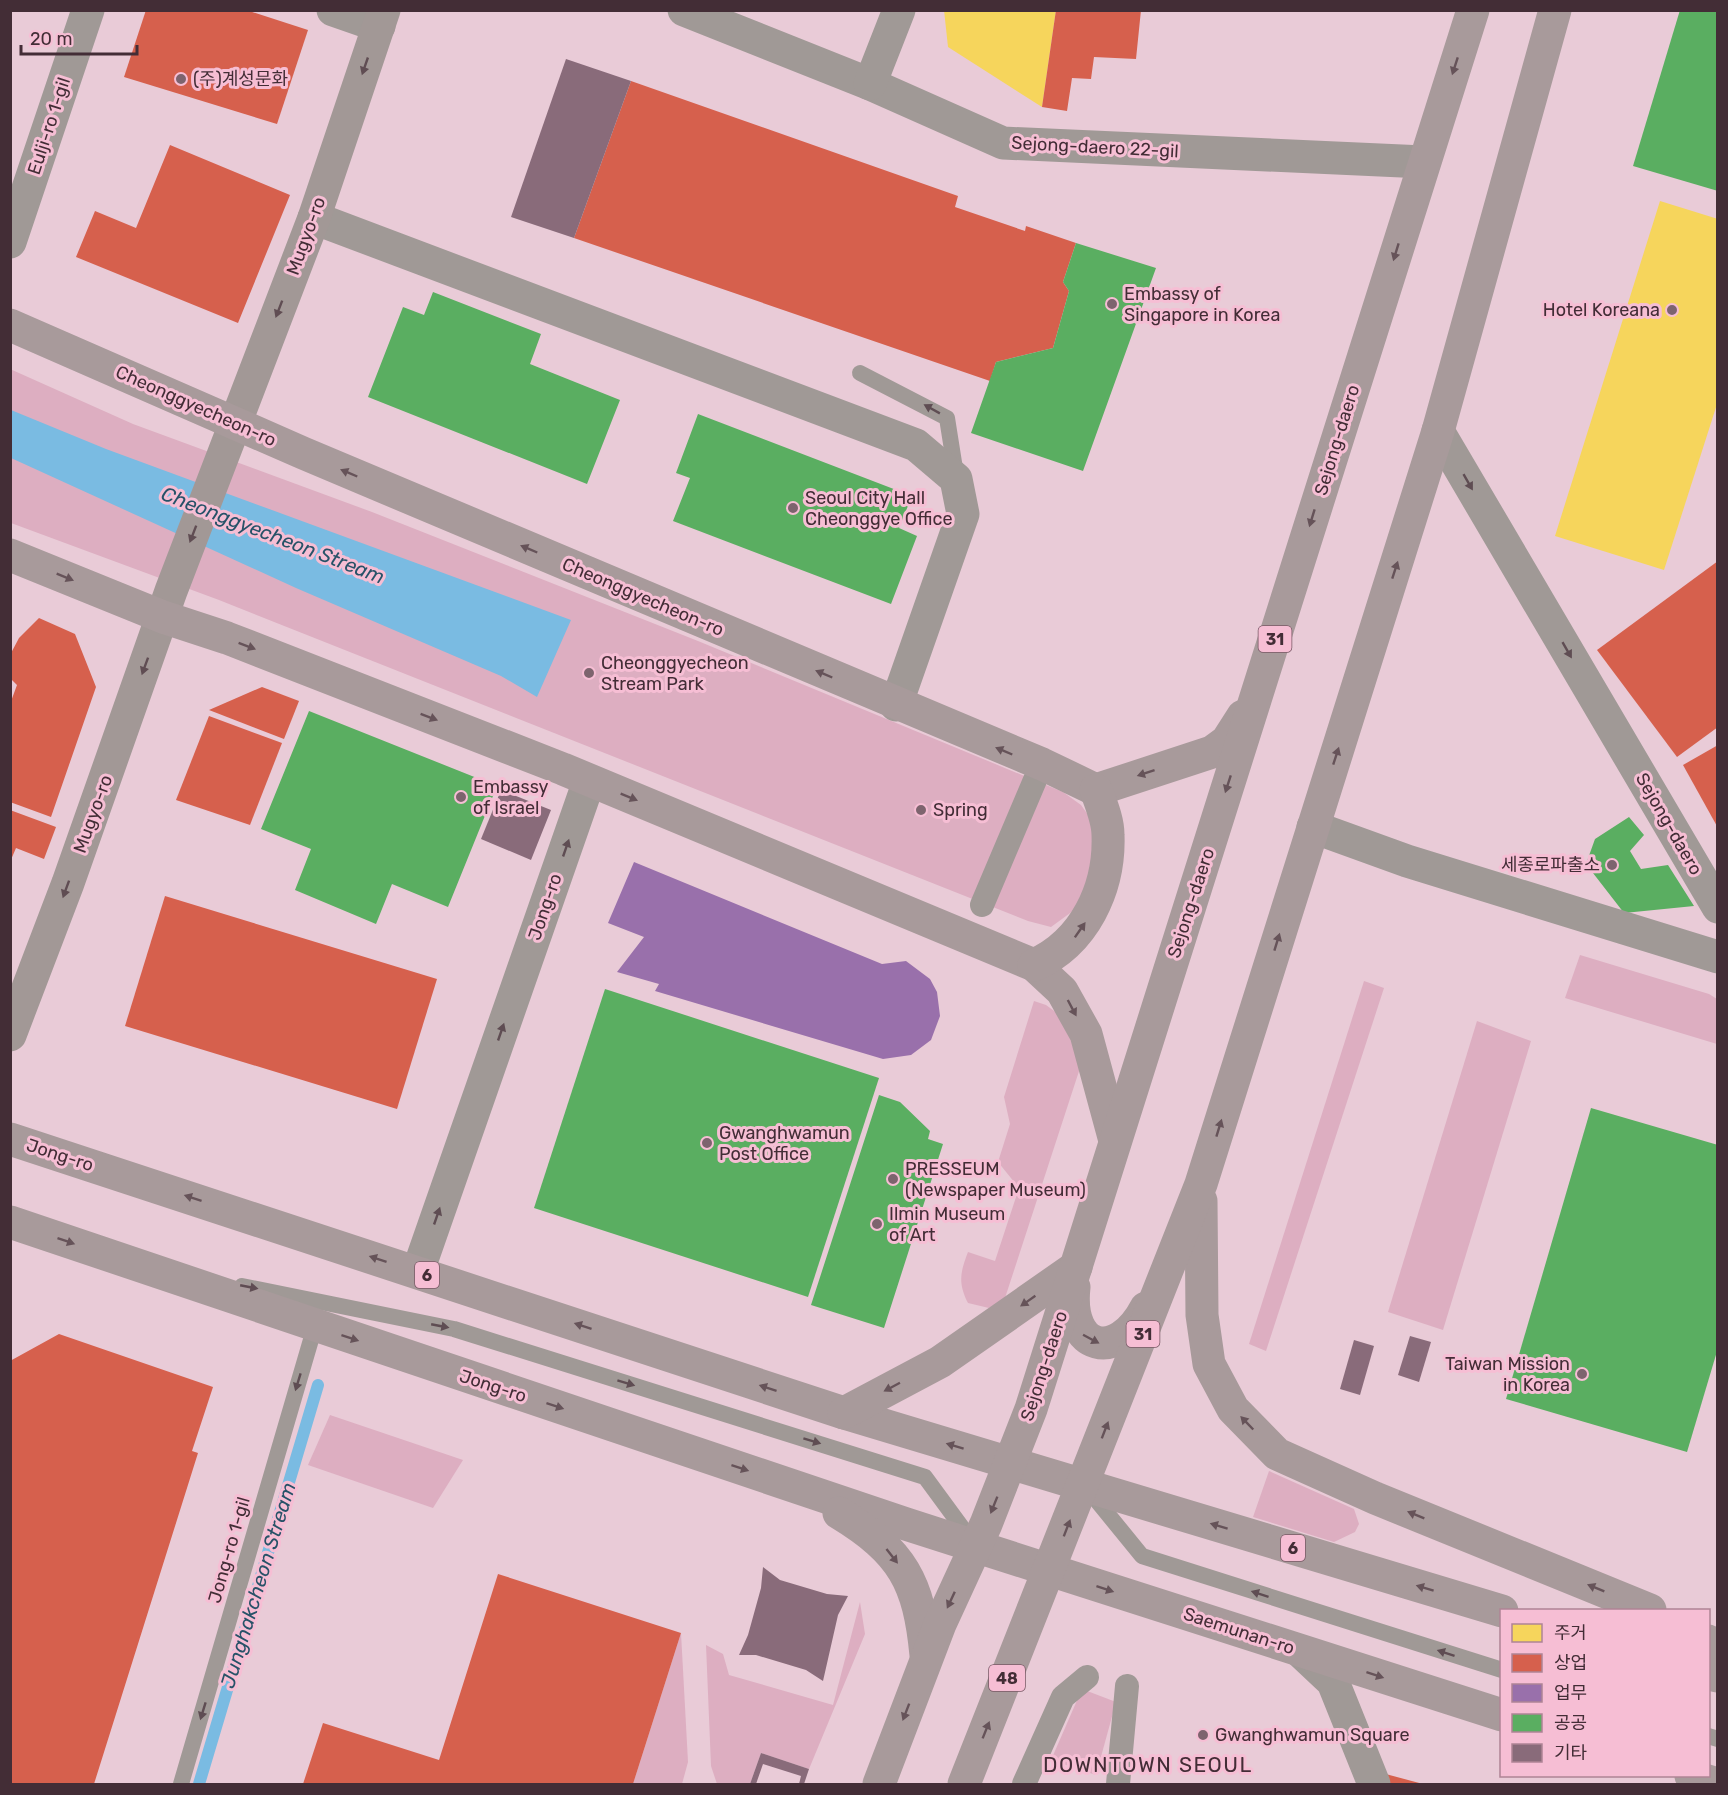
<svg xmlns="http://www.w3.org/2000/svg" width="1728" height="1795" viewBox="0 0 1728 1795" font-family="Rubik,'Noto Sans KR',sans-serif">
<style>
.green{fill:#ddaec1}
.water{fill:#7abbe2}
.homes{fill:#f6d55c}
.shops{fill:#d6604d}
.offices{fill:#9970ab}
.public{fill:#5aae61}
.lines{fill:none;stroke-linecap:round;stroke-linejoin:round}
.stream{stroke:#7abbe2;stroke-width:12}
.building{fill:#896b7a}
.service{stroke:#a09996;stroke-width:16}
.pedestrian{stroke:#a09996;stroke-width:24}
.minor{stroke:#a09996;stroke-width:33}
.tertiary{stroke:#a09996;stroke-width:33}
.secondary{stroke:#a29896;stroke-width:33}
.primary{stroke:#a89a9b;stroke-width:33}
.oneway{fill:#604d53}
.oneway2{fill:#665359}
.oneway3{fill:#5f4d53}
.poi-dot{fill:#7d646e;stroke:#f6bed4;stroke-width:2}
.labels{text-anchor:middle;stroke-width:6;stroke-linejoin:round;paint-order:stroke}
.shield{fill:#f6bed4;stroke:#795865;stroke-width:1.5}
.shield-label{font-size:16px;font-weight:bold;fill:#432d36}
.poi-label{font-size:18px;fill:#432d36;stroke:#f6bed4;text-anchor:start}
.street-label{font-size:18px;fill:#432d36;stroke:#f6bed4}
.water-label{font-size:20px;font-style:italic;fill:#275268;stroke:#f6bed4}
.quarter-label{font-size:21px;letter-spacing:1.5px;fill:#432d36;stroke:#f6bed4}
</style>
<rect width="100%" height="100%" fill="#e9cbd7"/>
<g class="green">
<polygon points="10,369 133,424 372,512 698,641 1063,792 1081,805 1091,819 1098,855 1077,908 1051,927 1028,921 219,600 11,523"/>
<polygon points="1580,955 1709,994 1717,999 1717,1044 1565,998"/>
<polygon points="1364,981 1384,988 1266,1351 1249,1344"/>
<path d="M1034 1001 1046 1005 1061 1016 1081 1065 1005 1298 989 1308 968 1303C958 1283 960 1273 968 1252L995 1261 1019 1188 998 1162 1010 1124 1004 1097Z"/>
<polygon points="1477,1021 1531,1041 1443,1330 1388,1312"/>
<polygon points="330,1415 463,1460 433,1508 308,1465"/>
<polygon points="1269,1471 1354,1509 1359,1524 1355,1532 1334,1542 1253,1517"/>
<polygon points="860,1602 865,1634 809,1769 761,1753 750,1784 717,1784 711,1766 706,1645 723,1654 729,1675 833,1705"/>
<polygon points="681,1633 688,1762 682,1784 633,1784"/>
<polygon points="1082,1689 1116,1702 1096,1775 1051,1760"/>
</g>
<polygon class="water" points="11,410 106,449 571,620 537,697 501,676 296,588 11,458"/>
<g class="homes">
<polygon points="944,10 1056,10 1042,107 948,47"/>
<polygon points="1660,201 1718,219 1718,401 1664,570 1555,536"/>
</g>
<g class="shops">
<polygon points="146,10 246,10 308,30 277,124 124,77"/>
<polygon points="1056,10 1141,10 1136,59 1094,57 1091,79 1072,78 1067,111 1042,107"/>
<polygon points="631,81 958,196 955,207 1025,231 1026,226 1076,243 1063,282 1069,291 1053,348 996,362 990,381 574,238"/>
<polygon points="170,145 290,195 238,323 76,257 95,211 136,228"/>
<polygon points="1718,561 1718,727 1677,757 1597,650"/>
<polygon points="39,618 75,634 96,687 51,817 10,802 10,704 17,685 10,678 10,655 19,638"/>
<polygon points="262,687 299,701 284,739 209,710"/>
<polygon points="209,716 282,743 250,825 176,800"/>
<polygon points="1718,745 1718,828 1683,765"/>
<polygon points="10,810 56,827 44,859 16,848 10,862"/>
<polygon points="165,896 437,979 397,1109 125,1026"/>
<polygon points="59,1334 213,1387 192,1451 198,1453 94,1784 10,1784 10,1361"/>
<polygon points="498,1574 681,1633 633,1784 303,1784 323,1723 439,1760"/>
<polygon points="1382,1773 1423,1784 1380,1784"/>
</g>
<polygon class="offices" points="634,862 882,964 906,961 930,979 937,992 940,1016 931,1040 911,1055 883,1059 655,991 659,984 617,972 644,937 608,923"/>
<g class="public">
<polygon points="1680,10 1718,10 1718,191 1633,166"/>
<polygon points="1076,243 1156,268 1083,471 971,433 996,362 1053,348 1069,291 1063,282"/>
<polygon points="433,292 541,334 530,364 620,400 587,484 368,397 403,307 424,315"/>
<polygon points="698,414 912,496 899,528 917,536 891,604 673,521 690,478 676,473"/>
<polygon points="309,711 497,786 448,907 392,884 376,924 295,890 311,849 261,829"/>
<polygon points="1629,817 1644,835 1630,851 1641,869 1668,865 1694,906 1624,913 1586,864 1595,839"/>
<polygon points="605,989 879,1078 808,1297 534,1208"/>
<polygon points="879,1095 900,1102 930,1131 928,1139 943,1144 884,1328 811,1305"/>
<polygon points="1591,1108 1718,1145 1718,1348 1687,1452 1506,1399"/>
</g>
<g class="lines">
<polyline class="stream" points="199,1784 318,1385"/>
</g>
<g class="building">
<polygon points="566,59 631,81 574,238 511,217"/>
<polygon points="501,790 551,810 531,860 481,839"/>
<polygon points="1410,1336 1431,1342 1419,1382 1398,1375"/>
<polygon points="1354,1340 1374,1346 1360,1395 1340,1389"/>
<polygon points="763,1567 780,1580 827,1594 848,1596 838,1615 823,1681 806,1670 756,1655 739,1655 748,1635 761,1588"/>
<polygon points="761,1753 809,1769 804,1784 799,1784 801,1776 763,1764 756,1784 750,1784"/>
</g>
<g class="lines">
<g class="service">
<polyline points="860,373 947,418 956,475"/>
<polyline points="242,1286 454,1329 925,1477 972,1541"/>
<polyline points="1089,1491 1142,1556 1502,1670"/>
<polyline points="1708,1736 1718,1739"/>
<polyline points="181,1784 315,1326"/>
</g>
<g class="pedestrian">
<polyline points="982,905 1035,780"/>
<polyline points="1024,1784 1063,1697 1087,1677"/>
<polyline points="1118,1784 1127,1686"/>
</g>
<g class="minor">
<polyline points="333,10 379,26"/>
<polyline points="314,218 916,445 956,479 963,514 896,705"/>
<polyline points="10,242 88,10"/>
<polyline points="1438,431 1718,907"/>
<polyline points="1313,827 1407,861 1718,957"/>
<polyline points="418,1271 589,781"/>
<polyline points="1300,1651 1333,1682 1374,1784"/>
</g>
<g class="tertiary">
<polyline points="684,10 870,84 1003,143 1424,162"/>
<polyline points="870,84 899,10"/>
</g>
<polyline class="secondary" points="10,1035 68,883 171,591 314,218 384,10"/>
<g class="primary">
<polyline points="10,325 303,453 1042,764 1096,790 1212,752 1227,741 1243,716"/>
<polyline points="10,555 163,617 227,638 563,769 1034,965 1062,991 1086,1034 1115,1141"/>
<path d="M1034 965C1084 943 1110 889 1108 835 1108 820 1101 804 1096 790"/>
<polyline points="10,1139 844,1413 1502,1611"/>
<polyline points="1201,1201 1202,1315 1209,1364 1233,1409 1277,1454 1375,1498 1650,1610"/>
<polyline points="10,1222 906,1524 1502,1715"/>
<path d="M1074 1287C1067 1351 1117 1363 1146 1308"/>
<polyline points="844,1413 940,1362 1076,1267"/>
<path d="M839 1513C903 1552 919 1582 926 1655"/>
<polyline points="1708,1641 1718,1646"/>
<polyline points="1708,1674 1718,1676"/>
<polyline points="1691,1776 1718,1784"/>
<polyline points="879,1784 940,1624 986,1524 1031,1409 1473,10"/>
<polyline points="964,1784 1201,1184 1438,431 1555,10"/>
</g>
</g>
<defs><path id="oneway-solid" d="M-6-.8H1V-3.2L6.5 0L1 3.2V.8H-6Z" transform="scale(1.5)"/></defs>
<g class="oneway">
<use href="#oneway-solid" transform="translate(365 66) rotate(109)"/>
<use href="#oneway-solid" transform="translate(279 309) rotate(111)"/>
<use href="#oneway-solid" transform="translate(193 534) rotate(111)"/>
<use href="#oneway-solid" transform="translate(145 666) rotate(110)"/>
<use href="#oneway-solid" transform="translate(66 889) rotate(110)"/>
</g>
<g class="oneway2">
<use href="#oneway-solid" transform="translate(1455 66) rotate(108)"/>
<use href="#oneway-solid" transform="translate(1396 252) rotate(107)"/>
<use href="#oneway-solid" transform="translate(349 473) rotate(-157)"/>
<use href="#oneway-solid" transform="translate(1312 518) rotate(107)"/>
<use href="#oneway-solid" transform="translate(529 549) rotate(-157)"/>
<use href="#oneway-solid" transform="translate(1395 570) rotate(-72)"/>
<use href="#oneway-solid" transform="translate(65 577) rotate(22)"/>
<use href="#oneway-solid" transform="translate(247 646) rotate(21)"/>
<use href="#oneway-solid" transform="translate(824 674) rotate(-157)"/>
<use href="#oneway-solid" transform="translate(429 717) rotate(21)"/>
<use href="#oneway-solid" transform="translate(1004 751) rotate(-157)"/>
<use href="#oneway-solid" transform="translate(1336 756) rotate(-72)"/>
<use href="#oneway-solid" transform="translate(1146 773) rotate(162)"/>
<use href="#oneway-solid" transform="translate(1228 784) rotate(108)"/>
<use href="#oneway-solid" transform="translate(629 797) rotate(22)"/>
<use href="#oneway-solid" transform="translate(1080 930) rotate(-55)"/>
<use href="#oneway-solid" transform="translate(1277 942) rotate(-73)"/>
<use href="#oneway-solid" transform="translate(1072 1008) rotate(62)"/>
<use href="#oneway-solid" transform="translate(1219 1128) rotate(-73)"/>
<use href="#oneway-solid" transform="translate(193 1198) rotate(-162)"/>
<use href="#oneway-solid" transform="translate(66 1241) rotate(19)"/>
<use href="#oneway-solid" transform="translate(378 1259) rotate(-162)"/>
<use href="#oneway-solid" transform="translate(1028 1301) rotate(145)"/>
<use href="#oneway-solid" transform="translate(583 1326) rotate(-162)"/>
<use href="#oneway-solid" transform="translate(350 1338) rotate(18)"/>
<use href="#oneway-solid" transform="translate(1091 1339) rotate(28)"/>
<use href="#oneway-solid" transform="translate(892 1387) rotate(152)"/>
<use href="#oneway-solid" transform="translate(768 1388) rotate(-162)"/>
<use href="#oneway-solid" transform="translate(555 1406) rotate(18)"/>
<use href="#oneway-solid" transform="translate(1247 1423) rotate(-134)"/>
<use href="#oneway-solid" transform="translate(1105 1430) rotate(-69)"/>
<use href="#oneway-solid" transform="translate(955 1446) rotate(-163)"/>
<use href="#oneway-solid" transform="translate(740 1468) rotate(18)"/>
<use href="#oneway-solid" transform="translate(994 1505) rotate(112)"/>
<use href="#oneway-solid" transform="translate(1416 1515) rotate(-158)"/>
<use href="#oneway-solid" transform="translate(1219 1526) rotate(-163)"/>
<use href="#oneway-solid" transform="translate(1067 1528) rotate(-69)"/>
<use href="#oneway-solid" transform="translate(892 1556) rotate(52)"/>
<use href="#oneway-solid" transform="translate(1425 1588) rotate(-163)"/>
<use href="#oneway-solid" transform="translate(1596 1588) rotate(-158)"/>
<use href="#oneway-solid" transform="translate(1105 1589) rotate(18)"/>
<use href="#oneway-solid" transform="translate(951 1600) rotate(115)"/>
<use href="#oneway-solid" transform="translate(1375 1675) rotate(18)"/>
<use href="#oneway-solid" transform="translate(906 1712) rotate(111)"/>
<use href="#oneway-solid" transform="translate(986 1730) rotate(-68)"/>
</g>
<g class="oneway3">
<use href="#oneway-solid" transform="translate(932 409) rotate(-151)"/>
<use href="#oneway-solid" transform="translate(1468 482) rotate(60)"/>
<use href="#oneway-solid" transform="translate(1567 650) rotate(60)"/>
<use href="#oneway-solid" transform="translate(566 848) rotate(-71)"/>
<use href="#oneway-solid" transform="translate(501 1032) rotate(-71)"/>
<use href="#oneway-solid" transform="translate(437 1216) rotate(-71)"/>
<use href="#oneway-solid" transform="translate(249 1287) rotate(11)"/>
<use href="#oneway-solid" transform="translate(440 1326) rotate(11)"/>
<use href="#oneway-solid" transform="translate(298 1382) rotate(107)"/>
<use href="#oneway-solid" transform="translate(626 1383) rotate(17)"/>
<use href="#oneway-solid" transform="translate(812 1441) rotate(17)"/>
<use href="#oneway-solid" transform="translate(1260 1594) rotate(-162)"/>
<use href="#oneway-solid" transform="translate(1446 1653) rotate(-162)"/>
<use href="#oneway-solid" transform="translate(203 1711) rotate(107)"/>
</g>
<g class="poi-dot">
<circle cx="181" cy="79" r="6"/>
<circle cx="1112" cy="304" r="6"/>
<circle cx="1672" cy="310" r="6"/>
<circle cx="793" cy="508" r="6"/>
<circle cx="589" cy="673" r="6"/>
<circle cx="461" cy="797" r="6"/>
<circle cx="921" cy="810" r="6"/>
<circle cx="1612" cy="865" r="6"/>
<circle cx="707" cy="1143" r="6"/>
<circle cx="893" cy="1179" r="6"/>
<circle cx="877" cy="1224" r="6"/>
<circle cx="1582" cy="1374" r="6"/>
<circle cx="1203" cy="1735" r="6"/>
</g>
<g class="labels">
<g class="shield">
<rect x="1258.5" y="626" width="33" height="26" rx="4.5"/>
<rect x="415" y="1262" width="24" height="26" rx="4.5"/>
<rect x="1126.5" y="1321" width="33" height="26" rx="4.5"/>
<rect x="1281" y="1535" width="24" height="26" rx="4.5"/>
<rect x="989" y="1665" width="36" height="26" rx="4.5"/>
</g>
<g class="shield-label">
<text x="1275" y="645">31</text>
<text x="427" y="1281">6</text>
<text x="1143" y="1340">31</text>
<text x="1293" y="1554">6</text>
<text x="1007" y="1684">48</text>
</g>
<g class="poi-label">
<text x="193" y="85">(주)계성문화</text>
<text x="1124" y="300">Embassy of<tspan x="1124" dy="21">Singapore in Korea</tspan></text>
<text x="1660" y="316" text-anchor="end">Hotel Koreana</text>
<text x="805" y="504">Seoul City Hall<tspan x="805" dy="21">Cheonggye Office</tspan></text>
<text x="601" y="669">Cheonggyecheon<tspan x="601" dy="21">Stream Park</tspan></text>
<text x="473" y="793">Embassy<tspan x="473" dy="21">of Israel</tspan></text>
<text x="933" y="816">Spring</text>
<text x="1600" y="871" text-anchor="end">세종로파출소</text>
<text x="719" y="1139">Gwanghwamun<tspan x="719" dy="21">Post Office</tspan></text>
<text x="905" y="1175">PRESSEUM<tspan x="905" dy="21">(Newspaper Museum)</tspan></text>
<text x="889" y="1220">Ilmin Museum<tspan x="889" dy="21">of Art</tspan></text>
<text x="1570" y="1370" text-anchor="end">Taiwan Mission<tspan x="1570" dy="21">in Korea</tspan></text>
<text x="1215" y="1741">Gwanghwamun Square</text>
</g>
<g class="street-label">
<text transform="translate(49 126) rotate(-72)" y="6">Eulji-ro 1-gil</text>
<text transform="translate(1095 147) rotate(3)" y="6">Sejong-daero 22-gil</text>
<text transform="translate(306 236) rotate(-70)" y="6">Mugyo-ro</text>
<text transform="translate(196 406) rotate(24)" y="6">Cheonggyecheon-ro</text>
<text transform="translate(1337 440) rotate(-73)" y="6">Sejong-daero</text>
<text transform="translate(643 597) rotate(23)" y="6">Cheonggyecheon-ro</text>
<text transform="translate(93 814) rotate(-70)" y="6">Mugyo-ro</text>
<text transform="translate(1669 824) rotate(60)" y="6">Sejong-daero</text>
<text transform="translate(1191 903) rotate(-72)" y="6">Sejong-daero</text>
<text transform="translate(545 907) rotate(-71)" y="6">Jong-ro</text>
<text transform="translate(60 1155) rotate(18)" y="6">Jong-ro</text>
<text transform="translate(1044 1366) rotate(-72)" y="6">Sejong-daero</text>
<text transform="translate(493 1386) rotate(18)" y="6">Jong-ro</text>
<text transform="translate(229 1550) rotate(-74)" y="6">Jong-ro 1-gil</text>
<text transform="translate(1239 1631) rotate(18)" y="6">Saemunan-ro</text>
</g>
<g class="water-label">
<text transform="translate(273 535) rotate(21)" y="7">Cheonggyecheon Stream</text>
<text transform="translate(258 1585) rotate(-73)" y="7">Junghakcheon Stream</text>
</g>
<g class="quarter-label">
<text x="1148" y="1772">DOWNTOWN SEOUL</text>
</g>
</g>
<rect width="1728" height="1795" fill="none" stroke="#432d36" stroke-width="24"/>
<rect x="1500" y="1609" width="210" height="168" fill="#f6bed4" stroke="#ae8495" stroke-width="1.5"/>
<rect x="1512" y="1624" width="30" height="18" fill="#f6d55c" stroke="#ae8495" stroke-width="1.5"/>
<text x="1554" y="1639" font-size="18" fill="#432d36">주거</text>
<rect x="1512" y="1654" width="30" height="18" fill="#d6604d" stroke="#ae8495" stroke-width="1.5"/>
<text x="1554" y="1669" font-size="18" fill="#432d36">상업</text>
<rect x="1512" y="1684" width="30" height="18" fill="#9970ab" stroke="#ae8495" stroke-width="1.5"/>
<text x="1554" y="1699" font-size="18" fill="#432d36">업무</text>
<rect x="1512" y="1714" width="30" height="18" fill="#5aae61" stroke="#ae8495" stroke-width="1.5"/>
<text x="1554" y="1729" font-size="18" fill="#432d36">공공</text>
<rect x="1512" y="1744" width="30" height="18" fill="#896b7a" stroke="#ae8495" stroke-width="1.5"/>
<text x="1554" y="1759" font-size="18" fill="#432d36">기타</text>
<path d="M21 45v9h116v-9" fill="none" stroke="#432d36" stroke-width="3"/>
<text x="30" y="45" font-size="18" fill="#432d36" stroke="#f6bed4" stroke-width="4.5" paint-order="stroke">20 m</text>
</svg>
